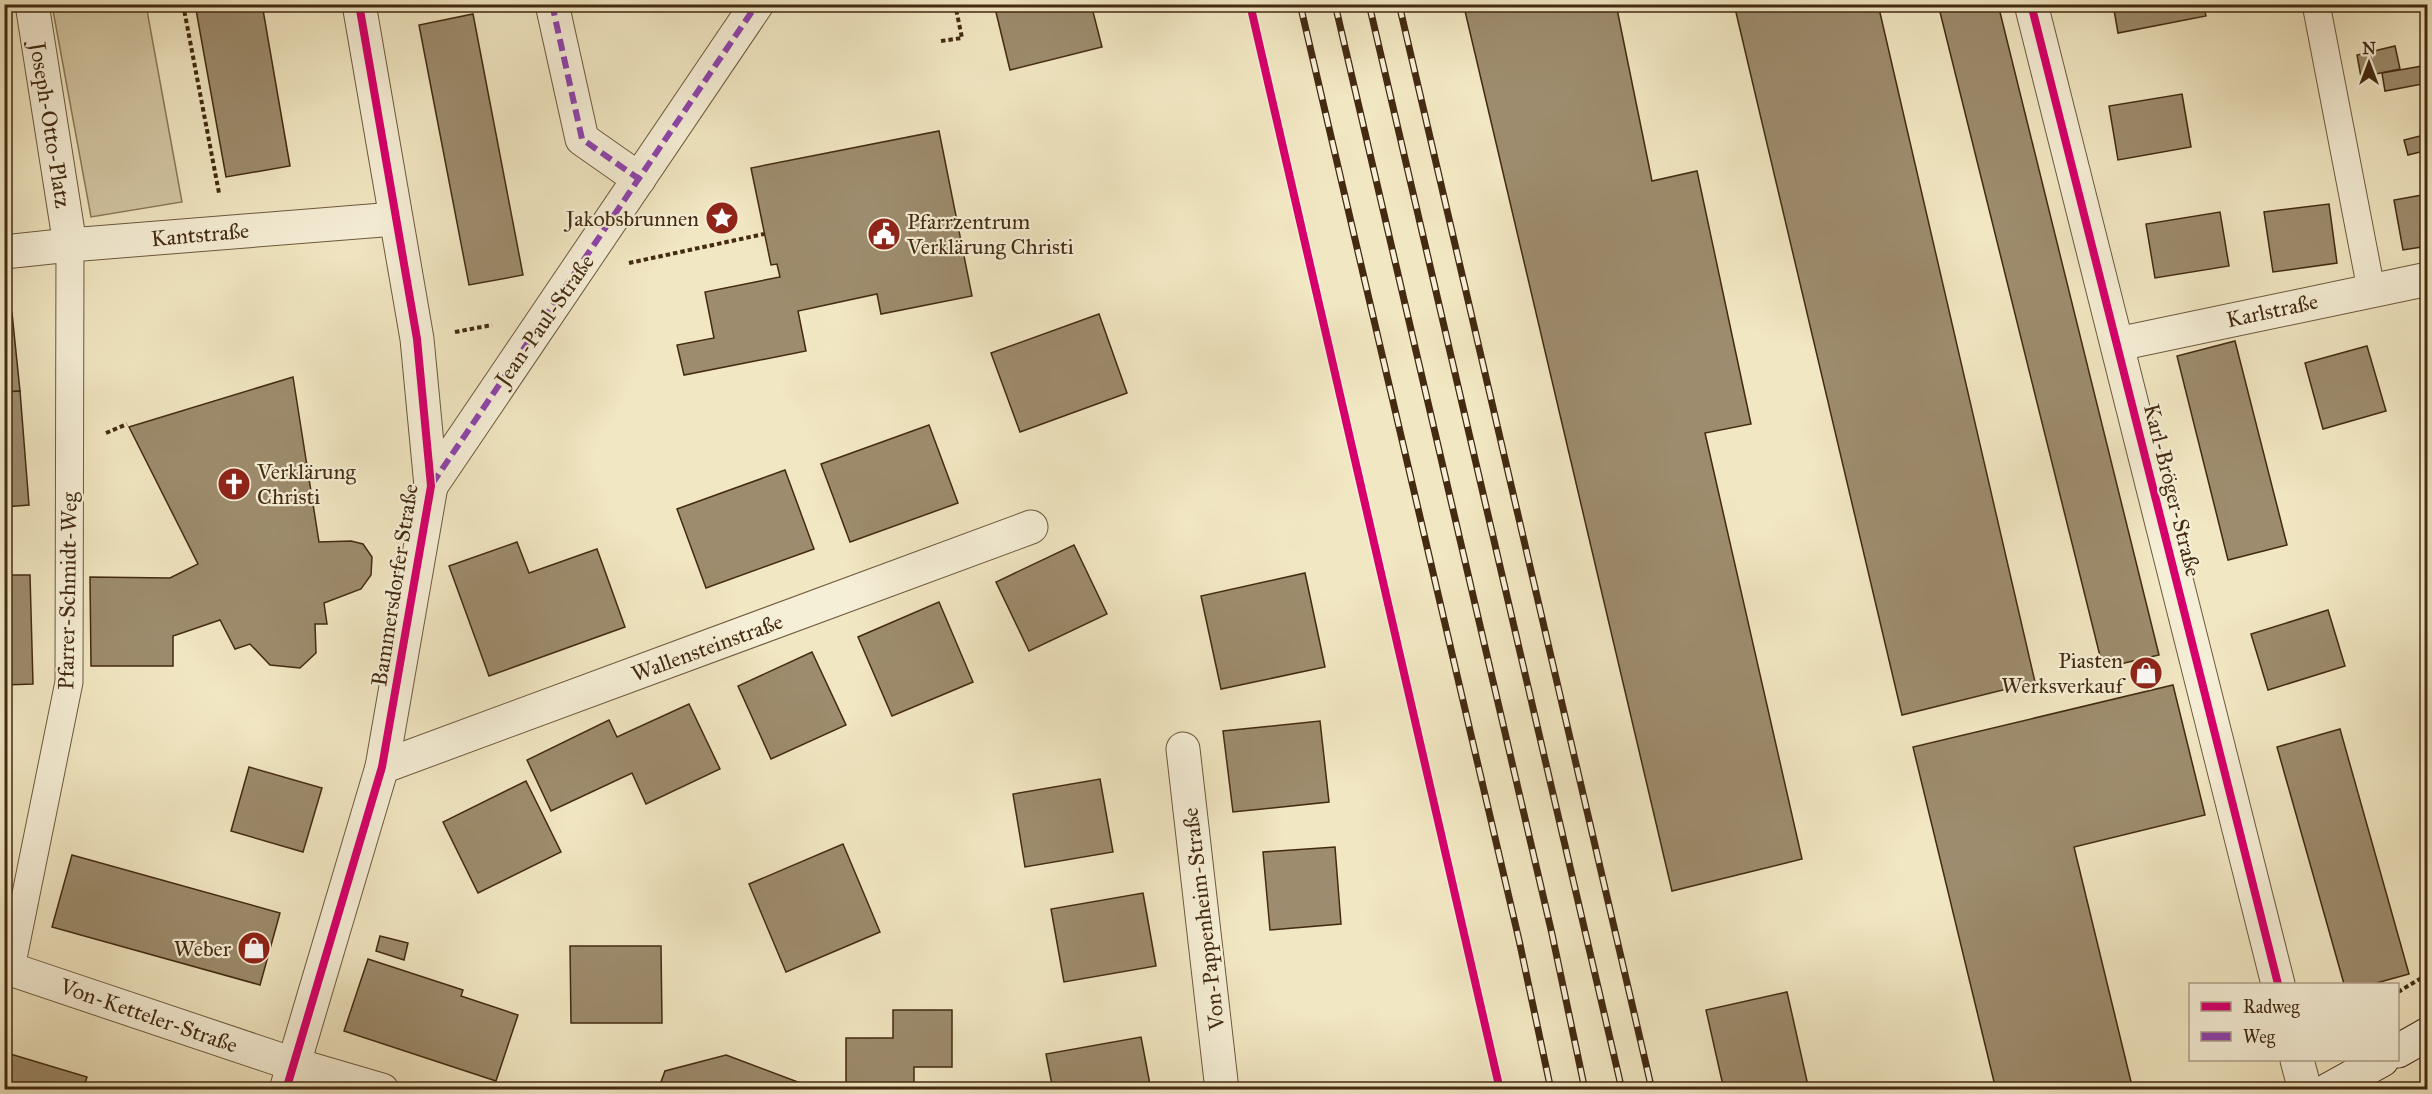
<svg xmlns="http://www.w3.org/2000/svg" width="2432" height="1094" viewBox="0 0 2432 1094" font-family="'IM FELL Great Primer',serif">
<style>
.green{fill:#d3c7a4;stroke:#8b785a;stroke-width:1.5}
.building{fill:#9d8c6d;stroke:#432a11;stroke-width:1.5}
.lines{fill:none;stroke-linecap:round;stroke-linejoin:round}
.lane-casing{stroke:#6e593d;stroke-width:29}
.street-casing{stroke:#6e593d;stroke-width:35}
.secondary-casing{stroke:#432a11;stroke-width:35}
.path{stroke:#432a11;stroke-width:4;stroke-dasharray:4.5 3;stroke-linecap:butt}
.lane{stroke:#f6efd7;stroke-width:27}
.street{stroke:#f6efd7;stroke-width:33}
.secondary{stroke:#f6efd7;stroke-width:33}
.rail-casing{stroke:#432a11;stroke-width:7}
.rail{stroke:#f6efd7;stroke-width:4.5;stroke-dasharray:14;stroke-linecap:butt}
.quiet{stroke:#8e44ad;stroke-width:6;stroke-dasharray:12 6;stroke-linecap:butt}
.cycleway-casing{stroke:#f6efd7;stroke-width:11}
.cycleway{stroke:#d6006c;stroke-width:8}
.labels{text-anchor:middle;stroke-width:4.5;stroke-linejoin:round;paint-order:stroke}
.street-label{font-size:22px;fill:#432a11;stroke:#f6efd7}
.poi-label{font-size:22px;fill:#432a11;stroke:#f6efd7;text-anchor:end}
</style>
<rect width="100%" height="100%" fill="#f1e7c2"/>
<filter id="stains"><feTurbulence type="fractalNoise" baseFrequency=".00333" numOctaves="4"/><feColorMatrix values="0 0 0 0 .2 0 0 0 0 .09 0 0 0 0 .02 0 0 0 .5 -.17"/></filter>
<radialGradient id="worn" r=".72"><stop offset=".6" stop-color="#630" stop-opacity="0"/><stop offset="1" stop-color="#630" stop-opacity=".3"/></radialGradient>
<polygon class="green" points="52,5 146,5 182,202 91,217"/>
<g class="building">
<polygon points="195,4 262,4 290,166 226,177"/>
<polygon points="994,4 1091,4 1102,47 1010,70"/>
<polygon points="1491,4 1616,4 1652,181 1697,171 1751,424 1705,433 1802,859 1672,891 1465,11"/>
<polygon points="1734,4 1878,4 2035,682 1902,715"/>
<polygon points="1938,4 1998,4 2159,655 2103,668"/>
<polygon points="2113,4 2203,4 2206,16 2118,33"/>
<polygon points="473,14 523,275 469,285 419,25"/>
<polygon points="2395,46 2400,69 2361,77 2357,55"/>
<polygon points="2428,65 2428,83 2385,91 2382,73"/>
<polygon points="2182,94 2191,147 2118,160 2109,106"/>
<polygon points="939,131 972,296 881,314 877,294 798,311 806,351 684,375 677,345 714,338 705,292 780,277 777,264 771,265 751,168"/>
<polygon points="2428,134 2428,150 2408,155 2404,140"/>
<polygon points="2428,194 2428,246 2403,250 2394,200"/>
<polygon points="2329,204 2337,263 2273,272 2264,212"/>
<polygon points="2220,212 2229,266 2155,278 2146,224"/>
<polygon points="4,313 12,313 20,391 4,392"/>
<polygon points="1099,314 1127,393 1020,432 991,353"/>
<polygon points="2235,341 2287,545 2228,560 2177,356"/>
<polygon points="2367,346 2386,411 2323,429 2305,363"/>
<polygon points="293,377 319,542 351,541 363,544 372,557 371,575 361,589 324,603 327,624 315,624 316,653 300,668 270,665 250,644 235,649 220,620 173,636 173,666 91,666 90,577 170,578 198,564 129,427"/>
<polygon points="20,391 29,505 4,507 4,392"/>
<polygon points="929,425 958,503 850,542 821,464"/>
<polygon points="785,470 814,549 706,588 677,509"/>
<polygon points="517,542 529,573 597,549 625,627 489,676 449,566"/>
<polygon points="1074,545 1107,614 1029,651 996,582"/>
<polygon points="1305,573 1325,667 1221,689 1201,596"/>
<polygon points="4,575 30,575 33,684 4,685"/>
<polygon points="939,602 973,682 892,716 858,637"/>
<polygon points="2328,610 2345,666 2268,690 2251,634"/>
<polygon points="812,652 846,725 771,759 738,686"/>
<polygon points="2173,685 2205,815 2074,847 2133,1090 1996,1090 1913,747"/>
<polygon points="689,704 720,769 646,804 632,773 551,811 527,760 609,720 617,737"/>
<polygon points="1320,721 1329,802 1233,812 1223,731"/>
<polygon points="2340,729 2409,974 2373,984 2344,984 2277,747"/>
<polygon points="249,767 322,788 303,852 231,831"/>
<polygon points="1100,779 1113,852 1025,867 1013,794"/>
<polygon points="526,781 561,852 478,893 443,822"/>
<polygon points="843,844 880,932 786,972 749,884"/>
<polygon points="1335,847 1341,924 1270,930 1263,852"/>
<polygon points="72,855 280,913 260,985 52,927"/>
<polygon points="1143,893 1156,966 1064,982 1051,909"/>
<polygon points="380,936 408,943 404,960 376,951"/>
<polygon points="570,946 661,946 662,1023 571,1023"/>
<polygon points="368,959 463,990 461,996 518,1015 496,1081 344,1031"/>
<polygon points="1787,992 1809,1090 1724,1090 1706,1010"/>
<polygon points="893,1010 952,1010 952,1067 914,1067 914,1090 846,1090 846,1038 893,1038"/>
<polygon points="1141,1037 1151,1090 1053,1090 1046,1054"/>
<polygon points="7,1053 87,1077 83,1090 4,1090 4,1061"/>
<polygon points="726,1055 819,1090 658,1090 665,1071"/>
</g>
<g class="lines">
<defs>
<g id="lane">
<polyline points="2316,4 2371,289"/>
<polyline points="11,968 69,682 70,245"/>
</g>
<g id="street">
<polyline points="32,4 70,245"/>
<polyline points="552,4 582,139 639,179"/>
<polyline points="2031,4 2278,984"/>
<polyline points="4,252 70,245 395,219"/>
<polyline points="2118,344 2428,279"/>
<polyline points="431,486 757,4"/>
<polyline points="1183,749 1222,1090"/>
<polyline points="382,767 1031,527"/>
<polyline points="4,967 293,1064 382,1090"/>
<polyline points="2297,1060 2305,1090"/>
<polyline points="286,1090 382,767 431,486 417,339 359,4"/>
</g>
<g id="secondary">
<polyline points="2398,1051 2428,1034"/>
<polyline points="2328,1090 2382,1060"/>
</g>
</defs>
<use href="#lane" class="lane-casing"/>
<use href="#street" class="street-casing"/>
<use href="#secondary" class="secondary-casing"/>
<g class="path">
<polyline points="183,4 219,193"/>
<polyline points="941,41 962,38 955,4"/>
<polyline points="629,263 764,234"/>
<polyline points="455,332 492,325"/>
<polyline points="106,433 127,424"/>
<polyline points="2398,992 2428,974"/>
</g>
<use href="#lane" class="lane"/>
<use href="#street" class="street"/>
<use href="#secondary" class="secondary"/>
<defs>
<g id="rail">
<polyline points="1300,4 1519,940 1551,1090"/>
<polyline points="1335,4 1552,934 1585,1090"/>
<polyline points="1369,4 1622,1090"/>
<polyline points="1399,4 1652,1090"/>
</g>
</defs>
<use href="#rail" class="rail-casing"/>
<use href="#rail" class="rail"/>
<g class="quiet">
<polyline points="552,4 582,139 639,179"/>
<polyline points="432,484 757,4"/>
</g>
<defs>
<g id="cycleway">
<polyline points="1250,4 1500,1090"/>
<polyline points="2031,4 2278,984"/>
<polyline points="286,1090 382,767 431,486 417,339 359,4"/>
</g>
</defs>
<use href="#cycleway" class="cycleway-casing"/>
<use href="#cycleway" class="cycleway"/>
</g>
<defs>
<symbol id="sight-disc" viewBox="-11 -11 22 22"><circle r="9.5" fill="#8f2418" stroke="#f6efd7"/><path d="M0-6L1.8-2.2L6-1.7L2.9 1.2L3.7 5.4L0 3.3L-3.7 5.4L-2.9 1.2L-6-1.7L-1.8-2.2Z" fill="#fff"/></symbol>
<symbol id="civic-disc" viewBox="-11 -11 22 22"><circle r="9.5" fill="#8f2418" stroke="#f6efd7"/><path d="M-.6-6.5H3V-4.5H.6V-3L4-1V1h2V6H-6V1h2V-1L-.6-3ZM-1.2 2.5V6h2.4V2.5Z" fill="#fff"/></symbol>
<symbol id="church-disc" viewBox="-11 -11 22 22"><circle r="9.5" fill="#8f2418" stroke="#f6efd7"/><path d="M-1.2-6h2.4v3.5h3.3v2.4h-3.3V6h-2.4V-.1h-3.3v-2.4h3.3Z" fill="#fff"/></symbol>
<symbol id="shop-disc" viewBox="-11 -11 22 22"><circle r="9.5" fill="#8f2418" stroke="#f6efd7"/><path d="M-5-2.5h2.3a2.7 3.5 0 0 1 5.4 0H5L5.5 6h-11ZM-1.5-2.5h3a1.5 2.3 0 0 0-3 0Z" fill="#fff"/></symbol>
</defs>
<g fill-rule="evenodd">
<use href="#sight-disc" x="703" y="199" width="38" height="38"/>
<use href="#civic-disc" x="865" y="215" width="38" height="38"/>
<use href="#church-disc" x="215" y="465" width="38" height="38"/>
<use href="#shop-disc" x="2127" y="654" width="38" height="38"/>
<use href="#shop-disc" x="235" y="929" width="38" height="38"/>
</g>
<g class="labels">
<g class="street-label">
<text transform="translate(51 125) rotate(81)" y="8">Joseph-Otto-Platz</text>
<text transform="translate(200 234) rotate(-5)" y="8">Kantstraße</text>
<text transform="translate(2272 310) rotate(-12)" y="8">Karlstraße</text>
<text transform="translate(544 320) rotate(-55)" y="8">Jean-Paul-Straße</text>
<text transform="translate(2173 490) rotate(76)" y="8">Karl-Bröger-Straße</text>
<text transform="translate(394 585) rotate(-81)" y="8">Bammersdorfer Straße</text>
<text transform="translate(67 591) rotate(-89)" y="8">Pfarrer-Schmidt-Weg</text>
<text transform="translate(707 647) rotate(-20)" y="8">Wallensteinstraße</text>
<text transform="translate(1203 919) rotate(-97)" y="8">Von-Pappenheim-Straße</text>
<text transform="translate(149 1015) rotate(19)" y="8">Von-Ketteler-Straße</text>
</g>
<g class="poi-label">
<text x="699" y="226">Jakobsbrunnen</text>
<text x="907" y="229" text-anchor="start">Pfarrzentrum<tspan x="907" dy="25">Verklärung Christi</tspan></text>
<text x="257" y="479" text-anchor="start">Verklärung<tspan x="257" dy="25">Christi</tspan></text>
<text x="2123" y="668">Piasten<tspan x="2123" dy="25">Werksverkauf</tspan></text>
<text x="231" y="956">Weber</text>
</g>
</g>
<rect width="2432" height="1094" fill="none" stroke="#f1e7c2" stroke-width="24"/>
<rect x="6" y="6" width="2420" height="1082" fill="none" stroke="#432a11" stroke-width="3"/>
<rect x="12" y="12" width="2408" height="1070" fill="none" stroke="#432a11" stroke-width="1.5"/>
<rect x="2189" y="983" width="210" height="78" fill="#f6efd7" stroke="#aea088" stroke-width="1.5"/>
<rect x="2201" y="1002" width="30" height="9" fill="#d6006c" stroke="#aea088" stroke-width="1.5"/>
<text x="2243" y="1013" font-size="18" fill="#432a11">Radweg</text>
<rect x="2201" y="1032" width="30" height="9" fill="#8e44ad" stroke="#aea088" stroke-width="1.5"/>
<text x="2243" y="1043" font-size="18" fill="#432a11">Weg</text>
<g transform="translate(2369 63)" stroke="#f6efd7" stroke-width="4.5" paint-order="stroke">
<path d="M0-4.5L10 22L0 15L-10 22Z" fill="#432a11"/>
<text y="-9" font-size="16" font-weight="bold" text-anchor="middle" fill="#432a11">N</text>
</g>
<rect width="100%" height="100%" filter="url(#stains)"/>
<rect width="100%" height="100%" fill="url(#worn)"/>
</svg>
